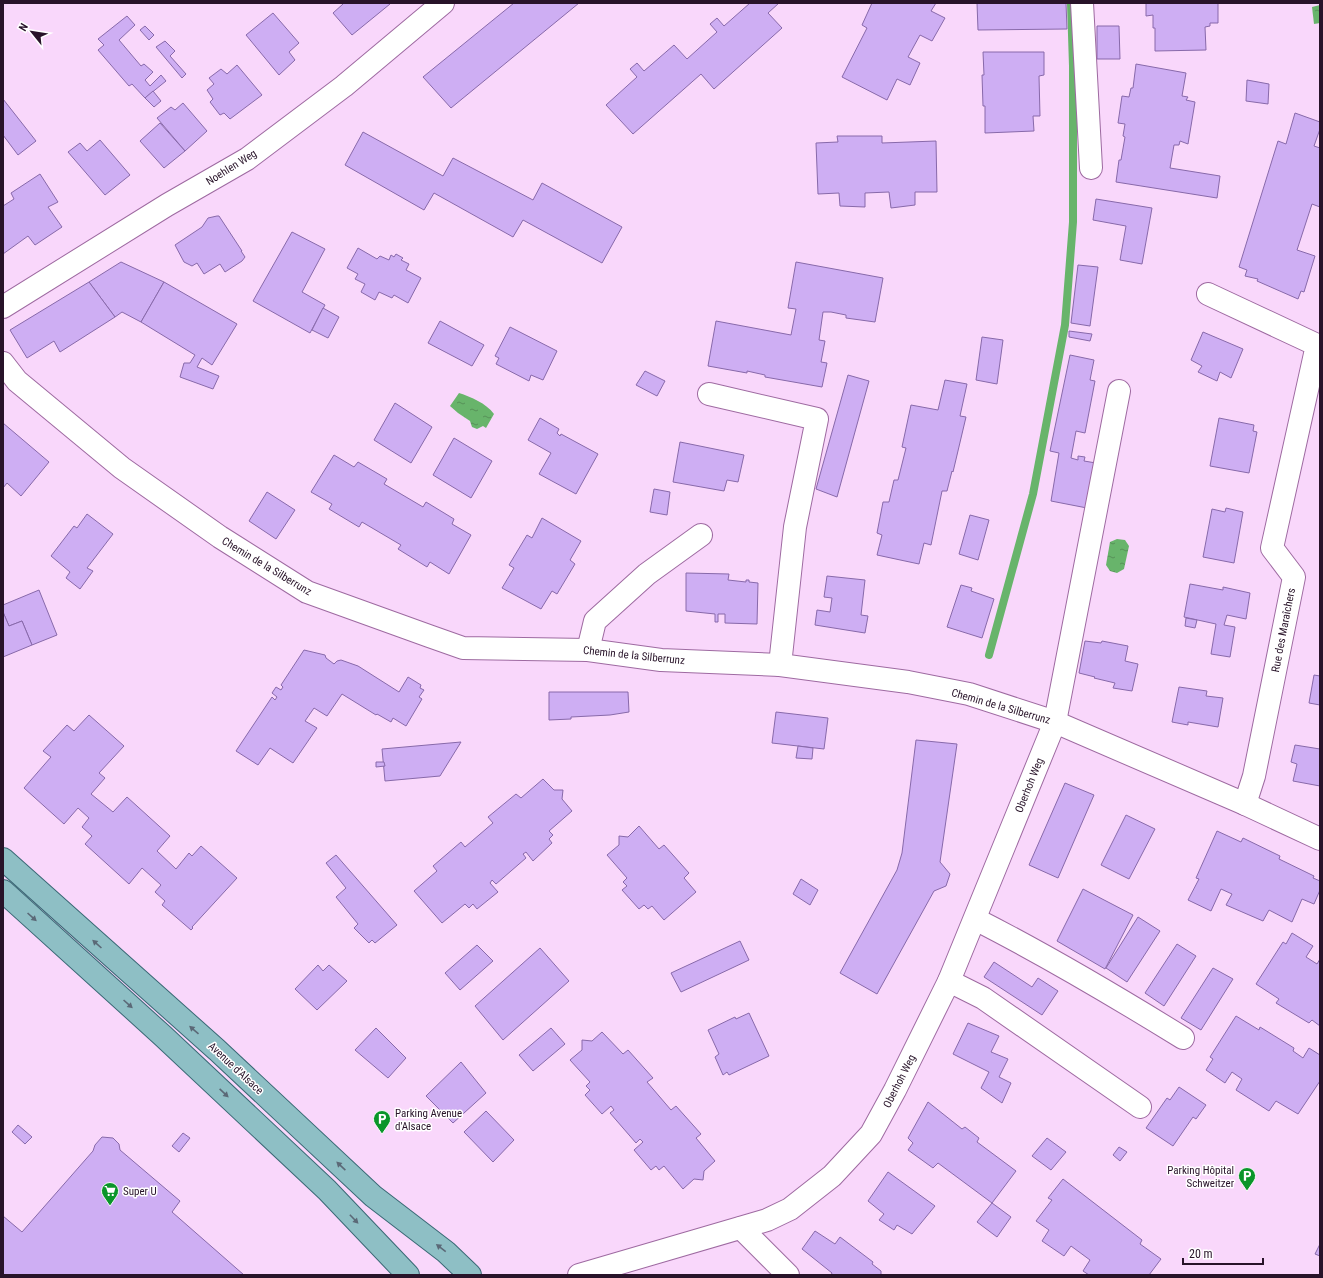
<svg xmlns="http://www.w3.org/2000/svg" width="1323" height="1278" viewBox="0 0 1323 1278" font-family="'Roboto Condensed',sans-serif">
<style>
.water{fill:url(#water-ripples)}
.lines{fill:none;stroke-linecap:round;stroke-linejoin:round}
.stream{stroke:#68b46b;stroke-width:8}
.building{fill:#ceaef3;stroke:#8869aa}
.minor-casing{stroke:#9e6aa1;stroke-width:24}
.major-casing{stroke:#3a6875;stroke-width:24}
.minor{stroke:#fff;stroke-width:22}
.major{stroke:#8ebfc5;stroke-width:22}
.oneway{fill:#5b6977}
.labels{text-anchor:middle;stroke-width:3;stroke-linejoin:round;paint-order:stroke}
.street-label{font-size:11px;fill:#281329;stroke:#fff}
.poi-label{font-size:11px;fill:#281329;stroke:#fff;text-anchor:start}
</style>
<defs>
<pattern id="water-ripples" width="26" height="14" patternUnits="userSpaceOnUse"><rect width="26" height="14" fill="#68b46b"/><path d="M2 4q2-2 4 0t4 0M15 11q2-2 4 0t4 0" fill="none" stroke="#569158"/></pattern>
</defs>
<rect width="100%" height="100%" fill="#f9d7fb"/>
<g class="water">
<polygon points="1320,5 1320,23 1314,24 1312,7"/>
<path d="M459 393C471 397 486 403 494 414L486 428 483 426 477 429 472 427 470 421 458 413 450 406Z"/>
<polygon points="1117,539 1125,540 1129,546 1124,569 1117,573 1110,571 1106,565 1110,542"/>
</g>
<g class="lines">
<polyline class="stream" points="989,655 1033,494 1065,325 1073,222 1073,66 1071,3"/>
</g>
<g class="building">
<polygon points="342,3 389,3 390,4 352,35 333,13 343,4"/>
<polygon points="514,3 579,3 451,108 423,77"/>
<polygon points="750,3 779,3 768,13 782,28 714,89 701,74 633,134 606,105 637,77 630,69 637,63 644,71 674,45 687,59 717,32 710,24 717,18 724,26"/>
<polygon points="872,3 936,3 931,11 945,18 932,41 920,35 908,57 920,63 910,85 897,79 887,100 842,77 867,28 862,25"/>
<polygon points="977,3 1066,3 1067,29 978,30"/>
<polygon points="1146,3 1218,3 1218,23 1210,23 1210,26 1205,27 1206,50 1155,51 1155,28 1153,28 1153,15 1146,16"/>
<polygon points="273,13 299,43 289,52 295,60 279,75 246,35"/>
<polygon points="127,16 135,25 119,40 141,66 144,64 153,72 145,80 150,86 161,75 166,81 145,98 132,84 129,86 98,50 104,45 98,39"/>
<polygon points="145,26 154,35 149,40 140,30"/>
<polygon points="1097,26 1119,26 1120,59 1097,59"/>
<polygon points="165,41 175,51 170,56 186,74 182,78 156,47"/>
<polygon points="983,52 1044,52 1044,75 1039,76 1040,116 1033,116 1034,131 985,133 985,106 983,106 982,75 984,75"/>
<polygon points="1136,64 1186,73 1182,96 1188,97 1186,100 1195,102 1188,144 1180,141 1179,145 1174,145 1170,168 1220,176 1217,198 1116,182 1119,160 1121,160 1125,137 1123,136 1125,124 1118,123 1122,96 1129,97 1131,88 1133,88"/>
<polygon points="237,65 262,95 230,119 224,113 220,115 210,102 213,99 207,90 214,84 209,78 221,69 227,74"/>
<polygon points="1247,80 1269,84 1268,104 1246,101"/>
<polygon points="153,91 161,101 154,107 145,98"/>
<polygon points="3,99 36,141 18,155 3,135"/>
<polygon points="183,103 207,131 185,151 157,118 171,107 175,110"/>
<polygon points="1295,113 1320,122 1320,129 1314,146 1320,148 1320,207 1312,204 1297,250 1315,256 1304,292 1301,291 1298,299 1257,281 1258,279 1245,276 1247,270 1239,267 1278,141 1286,144"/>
<polygon points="160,123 185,151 164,168 140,141"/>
<polygon points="363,132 443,176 453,158 533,200 542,183 622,227 602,263 523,220 513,237 434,193 424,210 345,165"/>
<polygon points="837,136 882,136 882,143 936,141 937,192 915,192 915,205 891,208 889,192 865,193 865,207 840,206 839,193 818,194 816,143 838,142"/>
<polygon points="100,140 130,175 105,195 68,152 80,143 87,151"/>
<polygon points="40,174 58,202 48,207 62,227 35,245 28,236 3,254 3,206 14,199 11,193"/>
<polygon points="1096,199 1152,208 1142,264 1120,260 1126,226 1093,220"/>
<polygon points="217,216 219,216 242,251 241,251 245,257 242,261 225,272 220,264 204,274 197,263 192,266 184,262 175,245 202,227 208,218"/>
<polygon points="292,232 325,249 302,292 325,305 310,333 253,301"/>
<polygon points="358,248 377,259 380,256 389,260 391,255 394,257 396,254 403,258 401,260 409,264 406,270 421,278 408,303 394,295 392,298 379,292 375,300 361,292 365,284 355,279 358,274 347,268"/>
<polygon points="121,262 164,282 141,322 122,312 115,317 89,282"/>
<polygon points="796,262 883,278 875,322 846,318 846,315 831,312 823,312 819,340 825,341 821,362 827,363 822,387 765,377 765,375 747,371 747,373 708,366 716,321 791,335 796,309 788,308"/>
<polygon points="1078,265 1098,267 1090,326 1071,323"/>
<polygon points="89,282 115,317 60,352 54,341 27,358 10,330"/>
<polygon points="164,282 237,324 212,365 202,358 197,367 219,376 213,389 180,377 184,363 190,363 195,355 141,322"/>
<polygon points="323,308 339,317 328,338 312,330"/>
<polygon points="440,321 484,345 472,366 428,343"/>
<polygon points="510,327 557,351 543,380 531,375 529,381 496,364 499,358 495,356"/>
<polygon points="1069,331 1092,334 1090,341 1069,337"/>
<polygon points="1203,332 1243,349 1231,378 1220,372 1217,381 1198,372 1202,366 1191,360"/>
<polygon points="982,337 1003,340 997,384 976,380"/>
<polygon points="1070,355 1094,360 1090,380 1095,381 1085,433 1076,431 1071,458 1078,460 1078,456 1085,457 1084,461 1096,463 1087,508 1051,501 1059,453 1050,451"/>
<polygon points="645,371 665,381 657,396 636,385"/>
<polygon points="848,375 869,381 837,497 816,489"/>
<polygon points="945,380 967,384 960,416 966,417 953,472 952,471 947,491 942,491 931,545 924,543 919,564 877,555 882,535 877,533 883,502 889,502 894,480 898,480 906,448 902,447 911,405 938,410"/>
<polygon points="395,403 432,427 411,463 374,440"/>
<polygon points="540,418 559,429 557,433 560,436 561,434 598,454 576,494 539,474 551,453 528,440"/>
<polygon points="1219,418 1254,425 1253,431 1257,432 1249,473 1210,466"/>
<polygon points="3,423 49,462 21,496 7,483 3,488"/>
<polygon points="454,438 492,461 471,498 433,475"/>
<polygon points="680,442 744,455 738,482 727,480 724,491 673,482"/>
<polygon points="334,455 354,467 358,462 387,479 384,484 423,507 426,502 454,519 452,524 471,535 449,574 430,562 427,567 398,549 401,545 362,522 359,527 329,509 332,504 311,492"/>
<polygon points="654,489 670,492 667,515 650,512"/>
<polygon points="267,492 295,510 276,539 249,521"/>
<polygon points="1226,508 1243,512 1234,563 1203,557 1212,509 1225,512"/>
<polygon points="87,514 113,534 87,568 93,571 80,589 66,578 70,572 51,556 74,526 77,528"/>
<polygon points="970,515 989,520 978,560 959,554"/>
<polygon points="542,518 581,541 570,560 575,564 557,594 552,591 541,609 502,588 514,568 509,565 527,535 532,538"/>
<polygon points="686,573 729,574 728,580 746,582 746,580 749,580 749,582 758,583 757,624 725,623 725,614 718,614 718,622 715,622 715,614 686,611"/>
<polygon points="827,576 865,580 861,615 868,616 865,633 815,625 817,610 830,612 832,598 824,597"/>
<polygon points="1190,584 1223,590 1223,587 1250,593 1246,619 1227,615 1224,625 1235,627 1230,657 1211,654 1216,624 1184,617"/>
<polygon points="961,585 972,588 971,591 994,599 982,638 947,627"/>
<polygon points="39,590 57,635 32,645 22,621 9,626 3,612 3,605"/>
<polygon points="3,612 9,626 22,621 32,645 3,657"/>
<polygon points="1186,618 1197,620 1195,628 1185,626"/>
<polygon points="1085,641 1101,643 1102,641 1128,646 1125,661 1138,664 1132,691 1113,688 1115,683 1094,678 1095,677 1079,673"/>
<polygon points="304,650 325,655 326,658 334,664 337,661 341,660 358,666 399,692 408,677 421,685 420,688 424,690 419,697 422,699 406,726 393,718 391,722 377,714 376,715 342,694 327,716 314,708 305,721 317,728 293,763 270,748 258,765 236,751 272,697 275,700 277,697 272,693 276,687 281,690 283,687 281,685"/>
<polygon points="1314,675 1320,676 1320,705 1309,703"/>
<polygon points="1179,687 1207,691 1206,696 1223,698 1218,727 1188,722 1188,725 1172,722"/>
<polygon points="549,692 628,692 629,712 610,715 571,717 571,719 549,720"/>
<polygon points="776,712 828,718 824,749 772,743"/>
<polygon points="89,715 124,746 99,773 105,778 91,794 113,812 127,797 170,836 157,851 176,869 189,853 192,856 201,846 237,878 192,927 193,928 191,930 162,905 165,901 155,892 161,885 142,868 129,884 85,844 92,836 82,827 89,818 78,808 64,824 24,788 51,757 43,751 67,725 74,731"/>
<polygon points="916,740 957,744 940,862 950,874 946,886 934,891 877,994 840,973 897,870 902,853"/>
<polygon points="461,742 440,776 385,781 382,749"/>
<polygon points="1295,745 1320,749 1320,786 1293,781 1297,764 1291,762"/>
<polygon points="798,746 813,748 812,759 796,758"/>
<polygon points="376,762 384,762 385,766 376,767"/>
<polygon points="543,779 554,790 563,790 562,799 572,811 549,831 553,835 549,839 552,843 533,861 526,852 523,854 526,858 496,884 492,880 490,883 498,892 477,909 473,904 469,908 465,904 442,923 414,891 437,871 433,866 461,842 465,847 493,823 488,817 516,794 521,798"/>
<polygon points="1065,783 1094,795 1058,878 1029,865"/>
<polygon points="1126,815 1155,829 1129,879 1101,865"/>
<polygon points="639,826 659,849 664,845 689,873 684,878 696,892 664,920 652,906 648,909 644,905 639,909 622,890 627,886 623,882 627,878 607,855 619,845 619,836 628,837"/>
<polygon points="1217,831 1241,842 1243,838 1280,856 1279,859 1314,876 1313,878 1320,881 1320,890 1314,904 1302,899 1292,922 1269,910 1263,921 1226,905 1232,894 1221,889 1211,911 1188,900 1199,879 1196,878"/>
<polygon points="336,855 397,925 375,943 372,940 369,943 354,928 358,924 336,897 346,888 326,863"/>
<polygon points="801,879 818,890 810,905 793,894"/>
<polygon points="1083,889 1133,915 1105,969 1057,941"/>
<polygon points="1138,917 1160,931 1127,982 1106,968"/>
<polygon points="1292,933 1313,946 1306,957 1317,964 1320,959 1320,1026 1312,1020 1309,1023 1276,1003 1279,999 1256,984 1283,942 1286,944"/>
<polygon points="740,941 749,960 681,992 671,973"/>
<polygon points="1177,944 1196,956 1164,1006 1145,993"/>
<polygon points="477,945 493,961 460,990 445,973"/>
<polygon points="540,948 569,981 503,1040 475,1006"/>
<polygon points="994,962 1032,987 1038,978 1058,991 1042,1015 984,977"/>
<polygon points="318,965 323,971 329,965 347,981 317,1010 295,989"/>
<polygon points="1213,968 1233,979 1201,1030 1181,1018"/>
<polygon points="749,1013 769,1056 729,1075 727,1072 723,1075 715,1057 719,1054 708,1030 735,1017 736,1019"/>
<polygon points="1236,1016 1259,1030 1260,1027 1294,1048 1293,1051 1303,1058 1309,1048 1320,1055 1320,1081 1298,1114 1276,1101 1269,1111 1236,1090 1242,1079 1232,1072 1225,1083 1206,1070 1213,1059 1210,1057"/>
<polygon points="968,1023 999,1036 991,1052 1008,1059 999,1077 1011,1083 1002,1103 981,1088 989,1072 953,1054"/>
<polygon points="376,1028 406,1058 388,1078 355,1050"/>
<polygon points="551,1028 565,1044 533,1071 519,1055"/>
<polygon points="602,1032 623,1054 628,1050 653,1078 647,1082 671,1110 676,1106 701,1134 696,1138 715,1161 704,1171 703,1180 694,1179 683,1189 664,1166 659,1170 656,1166 651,1170 634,1150 643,1142 640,1139 636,1143 610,1113 614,1110 611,1106 602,1114 585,1095 590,1090 586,1086 590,1082 570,1060 582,1050 582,1040 592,1041"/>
<polygon points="461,1062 486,1093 453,1123 426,1096"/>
<polygon points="1179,1087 1206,1105 1196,1119 1193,1117 1173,1146 1146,1128 1167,1098 1170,1100"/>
<polygon points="928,1102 962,1129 965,1127 979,1138 977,1142 1016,1171 992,1203 938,1163 933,1168 908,1150 913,1143 908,1138"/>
<polygon points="486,1111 514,1140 493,1162 464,1132"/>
<polygon points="18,1125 32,1137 25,1144 12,1132"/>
<polygon points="183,1133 190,1138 179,1152 172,1146"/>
<polygon points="102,1137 113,1138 119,1144 120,1150 180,1201 172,1212 244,1275 3,1275 3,1216 22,1232 93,1151 95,1145"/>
<polygon points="1047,1138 1066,1152 1051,1170 1032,1156"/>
<polygon points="1119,1147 1127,1152 1120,1161 1113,1155"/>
<polygon points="888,1172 935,1206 912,1234 897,1225 894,1230 879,1220 884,1214 868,1201"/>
<polygon points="1063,1179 1142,1240 1140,1244 1161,1259 1149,1275 1089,1275 1083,1271 1090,1260 1071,1246 1064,1256 1042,1241 1049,1230 1036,1221 1052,1200 1048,1198"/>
<polygon points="992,1203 1011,1217 997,1237 977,1222"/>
<polygon points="815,1231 835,1244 840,1237 873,1262 872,1264 881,1271 881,1275 831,1275 832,1273 802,1249"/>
<polygon points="1320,1244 1320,1256 1315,1254"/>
</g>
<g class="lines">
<defs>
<g id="minor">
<polyline points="1082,3 1091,168"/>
<polyline points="1208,294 1317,345 1272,548 1294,577 1254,776 1245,804"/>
<polyline points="3,307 167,205 247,159 344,86 443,3"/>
<polyline points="3,363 17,381 122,468 220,537 307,592 429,636 463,648 588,650 661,660 780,665 908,682 969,694 1055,722 1245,804 1320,839"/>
<polyline points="709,394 817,419 795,527 780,665"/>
<polyline points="588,650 595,621 647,574 701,535"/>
<path d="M975 919C1046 955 1115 996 1183 1038"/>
<polyline points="949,981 983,998 1140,1107"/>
<polyline points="741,1228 788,1275"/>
<polyline points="579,1275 767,1220 790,1209 832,1176 871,1134 895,1090 949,981 1055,722 1119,391"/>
</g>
<g id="major">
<polyline points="3,859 217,1050 373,1196 446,1252 470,1275"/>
<polyline points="3,891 163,1036 327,1190 408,1275"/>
</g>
</defs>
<use href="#minor" class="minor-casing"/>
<use href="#major" class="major-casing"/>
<use href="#minor" class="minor"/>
<use href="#major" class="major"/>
</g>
<defs><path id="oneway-solid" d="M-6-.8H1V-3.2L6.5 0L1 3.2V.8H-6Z"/></defs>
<g class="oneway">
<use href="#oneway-solid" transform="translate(32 917) rotate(42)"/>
<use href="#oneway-solid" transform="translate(97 944) rotate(-138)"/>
<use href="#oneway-solid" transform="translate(128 1004) rotate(42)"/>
<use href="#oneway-solid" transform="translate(194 1030) rotate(-139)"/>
<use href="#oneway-solid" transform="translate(224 1093) rotate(43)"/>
<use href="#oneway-solid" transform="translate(341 1166) rotate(-137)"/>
<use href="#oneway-solid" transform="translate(354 1219) rotate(46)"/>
<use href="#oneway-solid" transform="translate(441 1248) rotate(-142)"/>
</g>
<defs>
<symbol id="parking-pin" viewBox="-11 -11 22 30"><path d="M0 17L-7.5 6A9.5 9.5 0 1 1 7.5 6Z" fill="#0a952a" stroke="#fff"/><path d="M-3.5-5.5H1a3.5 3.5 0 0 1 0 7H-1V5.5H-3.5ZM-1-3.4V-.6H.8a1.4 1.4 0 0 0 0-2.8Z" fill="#fff"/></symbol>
<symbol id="supermarket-pin" viewBox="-11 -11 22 30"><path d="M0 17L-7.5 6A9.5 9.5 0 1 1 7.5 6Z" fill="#0a952a" stroke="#fff"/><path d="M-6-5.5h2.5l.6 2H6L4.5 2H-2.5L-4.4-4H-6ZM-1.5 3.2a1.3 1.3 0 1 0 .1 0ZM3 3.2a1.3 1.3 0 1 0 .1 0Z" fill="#fff"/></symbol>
</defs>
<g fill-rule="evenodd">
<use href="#parking-pin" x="372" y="1109" width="20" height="27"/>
<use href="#parking-pin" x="1237" y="1166" width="20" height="27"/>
<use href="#supermarket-pin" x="100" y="1181" width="20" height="27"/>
</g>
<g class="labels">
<g class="street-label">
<text transform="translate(231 167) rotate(-32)" y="4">Noehlen Weg</text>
<text transform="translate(267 566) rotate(31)" y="4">Chemin de la Silberrunz</text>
<text transform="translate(1283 630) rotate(-79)" y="4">Rue des Maraîchers</text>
<text transform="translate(634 655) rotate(6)" y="4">Chemin de la Silberrunz</text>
<text transform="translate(1001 706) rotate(16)" y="4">Chemin de la Silberrunz</text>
<text transform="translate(1029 785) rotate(-68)" y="4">Oberhoh Weg</text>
<text transform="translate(236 1068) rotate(43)" y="4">Avenue d'Alsace</text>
<text transform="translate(899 1081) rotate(-63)" y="4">Oberhoh Weg</text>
</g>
<g class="poi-label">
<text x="395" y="1117">Parking Avenue<tspan x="395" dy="13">d'Alsace</tspan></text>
<text x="1234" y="1174" text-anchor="end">Parking Hôpital<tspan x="1234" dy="13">Schweitzer</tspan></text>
<text x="123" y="1195">Super U</text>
</g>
</g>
<rect width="1323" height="1278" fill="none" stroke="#281329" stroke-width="8"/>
<g transform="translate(32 32) rotate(300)" stroke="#ffffff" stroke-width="3" paint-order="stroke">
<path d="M0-3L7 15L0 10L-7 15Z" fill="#281329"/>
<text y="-6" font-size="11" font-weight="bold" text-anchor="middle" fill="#281329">N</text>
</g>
<path d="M1183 1258v6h80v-6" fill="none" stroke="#281329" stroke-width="2"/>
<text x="1189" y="1258" font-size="12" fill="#281329" stroke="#ffffff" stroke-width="3" paint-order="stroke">20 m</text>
</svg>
